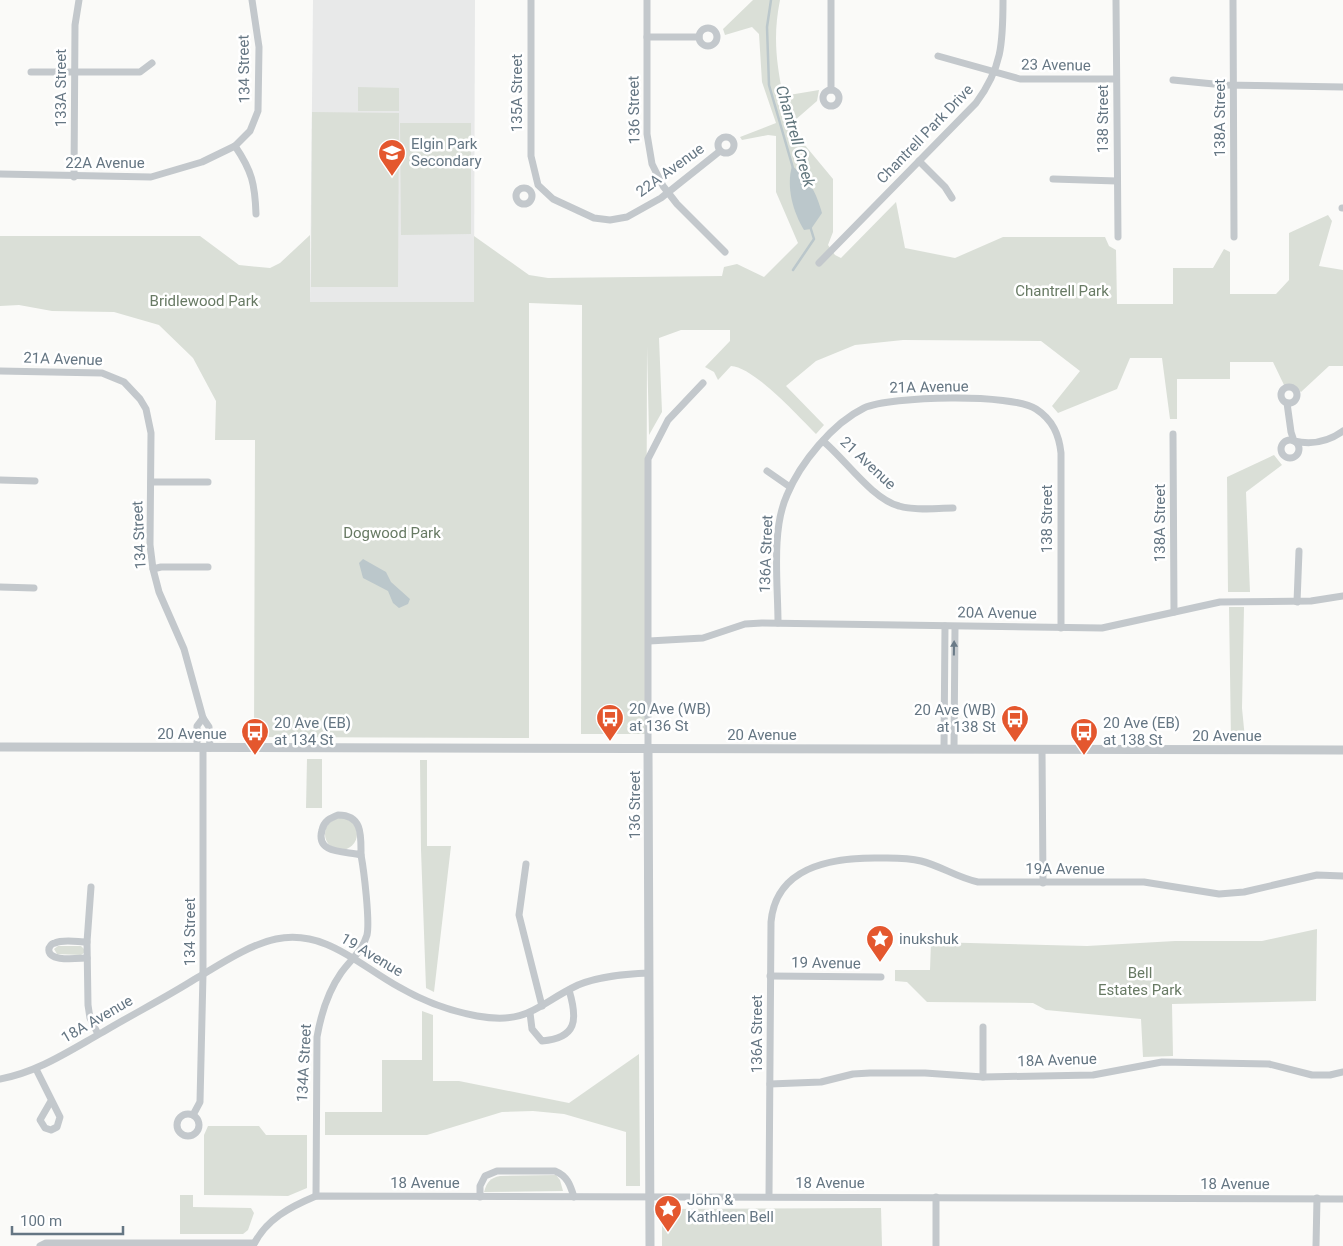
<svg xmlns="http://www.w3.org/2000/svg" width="1343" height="1246" viewBox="0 0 1343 1246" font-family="Roboto,sans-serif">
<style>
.built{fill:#e8e9e9}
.green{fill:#dadfd7}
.water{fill:#bbc7cb}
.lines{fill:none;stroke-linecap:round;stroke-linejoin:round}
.stream{stroke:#bbc7cb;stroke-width:2.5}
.minor{stroke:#c3c8cc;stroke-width:7}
.tertiary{stroke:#c3c8cc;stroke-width:9}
.oneway{fill:#6a7a87}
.labels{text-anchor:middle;stroke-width:5;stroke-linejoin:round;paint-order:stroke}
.street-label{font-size:15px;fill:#657683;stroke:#fff}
.poi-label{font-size:15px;fill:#657683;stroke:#fff;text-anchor:start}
.park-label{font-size:15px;fill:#687a64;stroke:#fff}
.water-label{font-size:16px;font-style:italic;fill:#60757c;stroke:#fff}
</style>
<rect width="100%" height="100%" fill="#fafaf8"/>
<polygon class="built" points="313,0 475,0 474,302 310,302"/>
<g class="green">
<path d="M753 0H780C773 35 776 61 783 96L819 90 817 101 794 121V132L833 179V232L828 245 835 255 841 258 896 202 905 248 955 258 1003 237H1105L1109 246 1116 250 1117 304H1173V268H1213L1224 249 1230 252V294H1276L1289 280V233L1328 215 1332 221 1319 266 1343 270V366H1329L1301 392 1294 386 1284 385 1273 362H1230V379H1177V419H1170L1162 358H1130L1117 389 1058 413 1052 406 1080 371 1041 341 903 340 855 345 816 361 786 386 824 425 816 434C799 417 754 367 731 366L718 380 714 372 705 367 730 341V330H681L659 338 662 412 649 435 647 346 646 734H581L582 305 529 303V738L254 737 255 440H215L216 401 193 358 159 325 114 312 52 311 19 305 0 306V236H200L239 265 270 268 280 263 310 235V302H474V236L529 275 548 278 722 276 724 267 737 264 764 277 798 243 776 192V136L768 135 742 140 740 137 776 123 762 82 759 34 752 27 725 35 723 29Z"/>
<polygon points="358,87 399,88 399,111 358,111"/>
<polygon points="312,112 399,113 398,287 311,287"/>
<polygon points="400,123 471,123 471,234 401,235"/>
<polygon points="1274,455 1282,465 1246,492 1250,592 1228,592 1227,477"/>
<polygon points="1229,607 1244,607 1242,708 1245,739 1231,739"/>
<polygon points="307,759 322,759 322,808 306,808"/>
<polygon points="420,760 427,760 427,846 451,846 434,992 426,988 421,850"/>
<circle cx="341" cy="834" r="16"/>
<polygon points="1317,929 1316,1001 1172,1004 1173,1056 1143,1057 1141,1019 1046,1010 1033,1003 927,1002 907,982 895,981 895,970 930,970 931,942 1087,946 1175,941 1262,941"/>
<polygon points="58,946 81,946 84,949 84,953 81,955 57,954 54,949"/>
<polygon points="422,1011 433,1015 433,1081 459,1081 569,1103 639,1054 640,1186 626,1186 626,1132 564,1114 533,1111 502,1112 427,1135 325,1135 325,1112 382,1112 382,1060 422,1060"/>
<polygon points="208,1126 259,1126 266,1135 307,1135 307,1188 288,1196 204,1195 204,1135"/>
<path d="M556 1175 560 1180 563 1191 484 1192C487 1182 490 1178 500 1176Z"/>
<polygon points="180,1195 193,1195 193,1207 251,1208 254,1213 248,1230 243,1234 180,1234"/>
<polygon points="881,1208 882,1246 662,1246 662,1209"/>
</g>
<g class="water">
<path d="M792 166C810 179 816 193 822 213L811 229 804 230C793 212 786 187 792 166Z"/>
<polygon points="363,559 386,572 391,582 410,599 408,604 399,608 393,603 388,591 363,578 359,563"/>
</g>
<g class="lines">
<g class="stream">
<polyline points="771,0 767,27 769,85 793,168"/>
<polyline points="793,270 814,239 810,226"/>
</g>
<g class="minor">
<polyline points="531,0 531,156 538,185 553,199 594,218 610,220 627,217 661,198 720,151"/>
<polyline points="647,0 647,134 652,164 663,186 677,204 725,252"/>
<polyline points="831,0 831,90"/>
<polyline points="1116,0 1118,237"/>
<polyline points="1233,0 1234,237"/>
<circle cx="708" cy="37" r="9"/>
<polyline points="647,37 699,37"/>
<polyline points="938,56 1020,79 1116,79"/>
<polyline points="31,72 140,72 152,63"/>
<polyline points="1173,80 1224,85 1343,87"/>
<circle cx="831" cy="98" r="8"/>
<circle cx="726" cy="145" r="8"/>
<path d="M235 146C252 171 255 184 256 214"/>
<polyline points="919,161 945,187 952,198"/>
<polyline points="0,174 151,177 202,162 235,146 250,131 258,111 259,47 252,0"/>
<polyline points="74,177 75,25 79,0"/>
<polyline points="1053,179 1117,181"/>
<circle cx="524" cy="196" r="8"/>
<polyline points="1342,208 1343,208"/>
<path d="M819 263 976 103C1002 68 1003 43 1003 0"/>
<polyline points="0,371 102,373 124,382 140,399 146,409 151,433 150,545 153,569 159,592 184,649 203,718 209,727 210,748"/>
<circle cx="1289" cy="395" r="8"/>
<path d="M1287 403 1291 432 1294 441C1312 445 1328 442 1343 431"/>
<polyline points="1173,434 1174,612"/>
<circle cx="1290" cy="449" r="9"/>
<path d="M823 441C845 459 872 499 899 506 916 511 936 508 953 508"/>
<polyline points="767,471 790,487"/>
<polyline points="0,480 35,481"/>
<polyline points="151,482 208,482"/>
<polyline points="153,569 161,567 208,567"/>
<polyline points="0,587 34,588"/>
<polyline points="1297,602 1299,551"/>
<path d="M778 623C778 584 771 530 787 495 800 463 833 423 864 408 891 396 1012 393 1036 409 1053 420 1059 435 1061 453V628"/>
<polyline points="649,641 703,638 745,624 762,623 1102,628 1220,602 1311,601 1343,596"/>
<polyline points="197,748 197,726 203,718"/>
<polyline points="648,748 648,459 668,420 703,383"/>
<polyline points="944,749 945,626"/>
<polyline points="954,749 955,627"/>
<polyline points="1042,749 1043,883"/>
<path d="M338 815C363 815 361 836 361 855 347 851 315 855 322 830 324 821 330 818 338 815Z"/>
<polyline points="526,864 519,915 542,1006"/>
<polyline points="91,887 87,942 88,1005 90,1018 98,1034"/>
<path d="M87 942C78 942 63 939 55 943 52 943 50 946 49 948 46 963 79 958 87 958"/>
<polyline points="770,976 881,977"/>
<path d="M530 1013 532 1029 542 1041C577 1038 578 1020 569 990"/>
<polyline points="36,1069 60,1117 57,1127 51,1130 45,1128 40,1120 51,1101"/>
<polyline points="983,1077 983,1027"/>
<path d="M0 1079C38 1072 69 1051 103 1032 133 1014 165 998 195 979 219 965 248 945 276 939 325 929 359 965 399 987 423 1001 450 1011 477 1016 529 1025 536 1005 578 985 600 976 625 974 649 973"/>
<polyline points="770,1084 821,1082 853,1074 870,1073 925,1073 983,1077 1093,1075 1162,1062 1269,1064 1312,1075 1330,1075 1343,1072"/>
<circle cx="188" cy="1125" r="11"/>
<polyline points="193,1115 200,1102 203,974 203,748"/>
<path d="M316 1196 317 1037C321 1014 327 993 341 973 350 960 362 952 367 935 370 921 364 871 361 855"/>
<path d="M769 1196 771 922C776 867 830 858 875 858 891 858 906 857 921 861 941 866 958 878 978 882H1144L1219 894 1244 892 1317 875 1343 876"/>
<path d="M480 1197V1186L485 1176 497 1171H555C567 1176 570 1184 574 1197"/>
<polyline points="936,1197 936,1246"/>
<polyline points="40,1246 46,1243 254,1243"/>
<path d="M253 1246C266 1219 290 1207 316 1196L1343 1199"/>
<polyline points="1316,1246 1317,1198"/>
</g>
<g class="tertiary">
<polyline points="0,747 1343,750"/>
<polyline points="648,748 650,1246"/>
</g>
</g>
<defs><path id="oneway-solid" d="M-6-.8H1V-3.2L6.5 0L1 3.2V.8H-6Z" transform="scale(1.25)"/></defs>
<use class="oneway" href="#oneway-solid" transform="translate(954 648) rotate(-89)"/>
<defs>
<symbol id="school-pin" viewBox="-11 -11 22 30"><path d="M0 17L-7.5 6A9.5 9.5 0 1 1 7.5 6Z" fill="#e4572e" stroke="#fff"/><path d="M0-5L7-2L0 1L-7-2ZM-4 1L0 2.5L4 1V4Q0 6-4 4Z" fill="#fff"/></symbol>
<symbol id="bus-pin" viewBox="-11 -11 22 30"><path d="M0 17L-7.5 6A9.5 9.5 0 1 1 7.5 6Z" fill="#e4572e" stroke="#fff"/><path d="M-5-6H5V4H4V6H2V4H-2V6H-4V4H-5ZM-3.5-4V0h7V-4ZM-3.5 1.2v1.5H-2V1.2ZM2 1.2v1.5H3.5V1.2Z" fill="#fff"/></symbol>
<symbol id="sight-pin" viewBox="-11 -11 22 30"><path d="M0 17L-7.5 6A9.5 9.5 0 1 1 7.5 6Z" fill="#e4572e" stroke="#fff"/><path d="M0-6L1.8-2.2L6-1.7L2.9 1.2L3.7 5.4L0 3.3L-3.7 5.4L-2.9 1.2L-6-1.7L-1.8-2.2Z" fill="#fff"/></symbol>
</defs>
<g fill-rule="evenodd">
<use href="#school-pin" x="376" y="137" width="32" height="43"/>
<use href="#bus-pin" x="594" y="702" width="32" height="43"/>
<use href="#bus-pin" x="999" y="703" width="32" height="43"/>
<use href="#bus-pin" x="239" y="716" width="32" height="43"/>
<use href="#bus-pin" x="1068" y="716" width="32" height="43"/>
<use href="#sight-pin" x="864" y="923" width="32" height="43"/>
<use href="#sight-pin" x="652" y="1193" width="32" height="43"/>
</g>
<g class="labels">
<g class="street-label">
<text transform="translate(1056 65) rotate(1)" y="5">23 Avenue</text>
<text transform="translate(244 69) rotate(-91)" y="5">134 Street</text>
<text transform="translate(61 88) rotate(-90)" y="5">133A Street</text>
<text transform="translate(517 93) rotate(-90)" y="5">135A Street</text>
<text transform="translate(634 110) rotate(-91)" y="5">136 Street</text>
<text transform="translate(1220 118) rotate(-90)" y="5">138A Street</text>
<text transform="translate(1103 119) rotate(-90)" y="5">138 Street</text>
<text transform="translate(925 134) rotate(-46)" y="5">Chantrell Park Drive</text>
<text x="105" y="168">22A Avenue</text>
<text transform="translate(670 170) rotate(-36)" y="5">22A Avenue</text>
<text transform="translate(63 359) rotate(2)" y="5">21A Avenue</text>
<text transform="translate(929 387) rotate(-1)" y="5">21A Avenue</text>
<text transform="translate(868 463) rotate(43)" y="5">21 Avenue</text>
<text transform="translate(1047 519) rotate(-90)" y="5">138 Street</text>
<text transform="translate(1160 523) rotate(-90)" y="5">138A Street</text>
<text transform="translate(139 535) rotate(-93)" y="5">134 Street</text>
<text transform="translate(766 554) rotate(-88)" y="5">136A Street</text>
<text transform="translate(997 613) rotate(1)" y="5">20A Avenue</text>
<text x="192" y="739">20 Avenue</text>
<text x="762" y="740">20 Avenue</text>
<text x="1227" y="741">20 Avenue</text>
<text transform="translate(635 805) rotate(-90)" y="5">136 Street</text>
<text x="1065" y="874">19A Avenue</text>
<text transform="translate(190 932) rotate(-90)" y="5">134 Street</text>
<text transform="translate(372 955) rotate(31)" y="5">19 Avenue</text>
<text transform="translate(826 963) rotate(1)" y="5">19 Avenue</text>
<text transform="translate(97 1019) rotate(-30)" y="5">18A Avenue</text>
<text transform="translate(757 1034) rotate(-90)" y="5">136A Street</text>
<text transform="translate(1057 1060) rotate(-2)" y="5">18A Avenue</text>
<text transform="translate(304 1063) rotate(-87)" y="5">134A Street</text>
<text x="425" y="1188">18 Avenue</text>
<text x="830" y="1188">18 Avenue</text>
<text x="1235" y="1189">18 Avenue</text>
</g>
<g class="poi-label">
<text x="411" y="149">Elgin Park<tspan x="411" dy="17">Secondary</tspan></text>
<text x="629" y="714">20 Ave (WB)<tspan x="629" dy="17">at 136 St</tspan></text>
<text x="996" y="715" text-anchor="end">20 Ave (WB)<tspan x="996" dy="17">at 138 St</tspan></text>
<text x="274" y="728">20 Ave (EB)<tspan x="274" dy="17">at 134 St</tspan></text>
<text x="1103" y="728">20 Ave (EB)<tspan x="1103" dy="17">at 138 St</tspan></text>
<text x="899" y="944">inukshuk</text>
<text x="687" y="1205">John &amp;<tspan x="687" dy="17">Kathleen Bell</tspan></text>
</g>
<g class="park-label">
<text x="1062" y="296">Chantrell Park</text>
<text x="204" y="306">Bridlewood Park</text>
<text x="392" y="538">Dogwood Park</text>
<text x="1140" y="978">Bell<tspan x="1140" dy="17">Estates Park</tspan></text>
</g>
<g class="water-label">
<text transform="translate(796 136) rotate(74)" y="6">Chantrell Creek</text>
</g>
</g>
<path d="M12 1226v8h111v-8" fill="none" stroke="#657683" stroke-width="2.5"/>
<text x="20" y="1226" font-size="15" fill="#657683" stroke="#ffffff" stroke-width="4" paint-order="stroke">100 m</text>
</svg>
